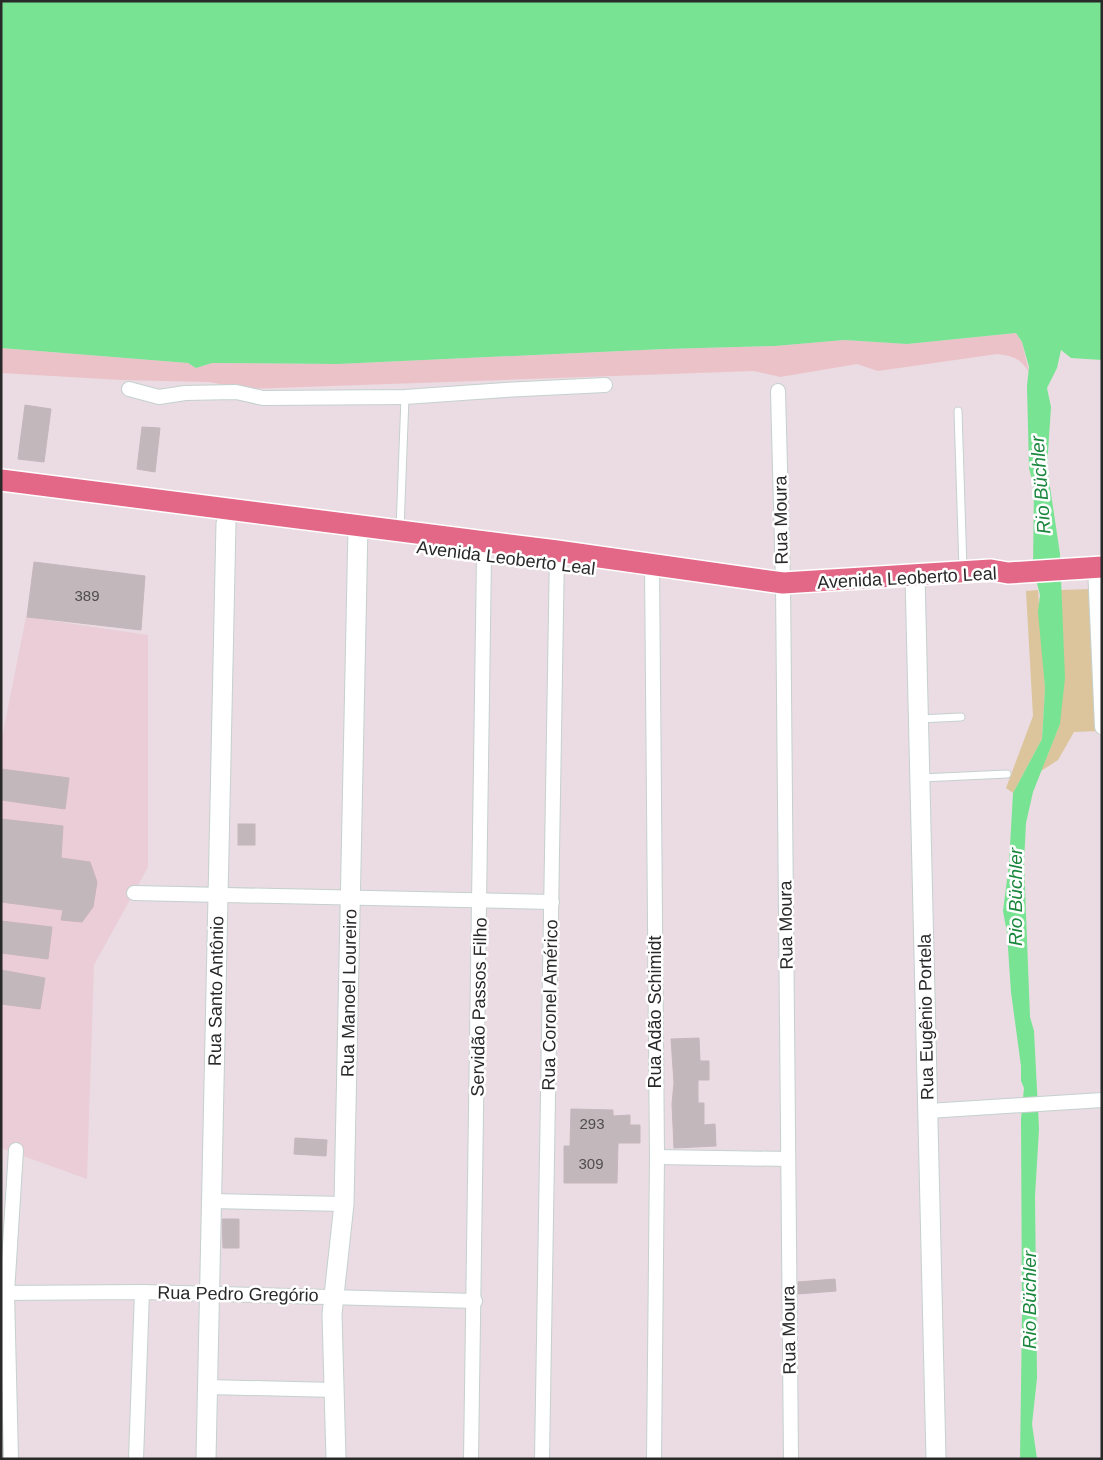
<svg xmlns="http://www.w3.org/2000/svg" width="1103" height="1460" viewBox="0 0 1103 1460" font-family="Helvetica,sans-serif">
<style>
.education{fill:#eacdd7}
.green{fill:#dcc59d}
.sand{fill:#ecc2c9}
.water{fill:#78e392}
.building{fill:#c2b8bc;stroke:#c5b6bc}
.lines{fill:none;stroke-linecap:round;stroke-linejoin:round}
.lane-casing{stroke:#c4d1cf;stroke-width:9}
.street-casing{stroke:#c4d1cf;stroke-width:16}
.secondary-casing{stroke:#c4d1cf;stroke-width:21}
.primary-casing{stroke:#fff;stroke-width:24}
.lane{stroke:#fff;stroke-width:7}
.street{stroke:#fff;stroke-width:14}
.secondary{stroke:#fff;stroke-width:19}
.primary{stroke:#e36887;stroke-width:21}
.labels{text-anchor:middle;stroke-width:5;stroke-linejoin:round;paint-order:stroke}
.number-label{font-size:15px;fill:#4f4d4e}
.street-label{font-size:18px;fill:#292929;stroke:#fff}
.water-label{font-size:19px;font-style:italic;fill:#1a873d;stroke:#fff}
</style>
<rect width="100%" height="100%" fill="#eadce2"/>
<polygon class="education" points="26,617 148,635 148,867 94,965 87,1179 1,1148 1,743"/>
<g class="green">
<polygon points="1091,589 1099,731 1074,732 1058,760 1041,771 1060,724 1060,590"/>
<polygon points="1038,590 1045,688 1042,739 1013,793 1006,788 1033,716 1026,591"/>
</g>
<path class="sand" d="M1016 333 1022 342 1029 372C1020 358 1013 356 997 354L878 371 857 364 780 377 754 371 249 389 209 382 121 380 1 373V348L188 363 196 368 212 363 338 364 665 349 775 346 844 340 907 344Z"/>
<polygon class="water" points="1,1 1102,1 1102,360 1071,358 1061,350 1057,368 1047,388 1051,407 1047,467 1060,554 1065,678 1060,724 1033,792 1026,823 1024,862 1030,1017 1034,1031 1039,1129 1035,1196 1037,1378 1032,1424 1037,1459 1020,1459 1022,1315 1021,1119 1024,1088 1021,1081 1021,1066 1011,992 1007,933 1003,911 1009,864 1013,793 1042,739 1045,688 1038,612 1040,595 1033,568 1034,488 1029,468 1027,386 1029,367 1022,342 1016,333 907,344 844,340 775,346 665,349 338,364 212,363 196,368 188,363 1,348"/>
<g class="building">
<polygon points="25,405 51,409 44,462 18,459"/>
<polygon points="142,427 160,428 155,472 137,469"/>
<polygon points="34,562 145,576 141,630 27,617"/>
<polygon points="1,769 69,778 65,809 1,800"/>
<polygon points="1,819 63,826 61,858 90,862 97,882 93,907 82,922 61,920 63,910 1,902"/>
<rect x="238" y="824" width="17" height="21"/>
<polygon points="1,921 52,927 48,959 1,953"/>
<polygon points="1,970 45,978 40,1009 1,1004"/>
<polygon points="699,1038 700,1061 709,1061 709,1080 698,1080 698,1103 704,1103 704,1125 715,1124 716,1146 674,1148 672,1104 674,1083 671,1039"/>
<polygon points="571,1109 613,1110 613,1116 630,1115 630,1125 640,1125 640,1143 618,1143 617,1183 564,1183 564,1146 570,1146"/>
<polygon points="295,1138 327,1140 326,1156 294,1154"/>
<polygon points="222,1219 239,1219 239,1248 223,1248"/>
<polygon points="835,1279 836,1291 798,1294 798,1282"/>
</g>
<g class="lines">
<defs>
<g id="lane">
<polyline points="958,411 963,569"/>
<polyline points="400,529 405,397"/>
<polyline points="919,719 961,717"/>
<polyline points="921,778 1007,774"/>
</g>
<g id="street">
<polyline points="129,389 159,397 185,393 236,392 263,398 405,397 505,390 605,385"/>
<polyline points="778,391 783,583 791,1459"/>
<polyline points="652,565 657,1157 654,1459"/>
<polyline points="1095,567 1102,727"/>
<polyline points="134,893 552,902"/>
<polyline points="928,1111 1102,1100"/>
<polyline points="657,1157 788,1159"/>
<polyline points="212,1201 344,1204"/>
<polyline points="1,1293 142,1292 475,1301"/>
<polyline points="208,1387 335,1390"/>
<polyline points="11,1459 7,1293 16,1150"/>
<polyline points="136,1459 142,1292"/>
<polyline points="471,1459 484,556"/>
<polyline points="542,1459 557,551"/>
</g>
<g id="secondary">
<polyline points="915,575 936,1459"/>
<polyline points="206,1459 226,523"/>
<polyline points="336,1459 332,1314 344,1204 358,526"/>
</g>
<polyline id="primary" points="1,480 557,551 783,583 991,570 1008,573 1102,567"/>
</defs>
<use href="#lane" class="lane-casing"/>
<use href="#street" class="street-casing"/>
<use href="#secondary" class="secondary-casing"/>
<use href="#primary" class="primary-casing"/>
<use href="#lane" class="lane"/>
<use href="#street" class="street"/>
<use href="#secondary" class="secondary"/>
<use href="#primary" class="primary"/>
</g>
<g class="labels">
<g class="number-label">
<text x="87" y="601">389</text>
<text x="592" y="1129">293</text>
<text x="591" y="1169">309</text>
</g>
<g class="street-label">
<text transform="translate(781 520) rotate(-91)" y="6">Rua Moura</text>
<text transform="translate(506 558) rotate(7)" y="6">Avenida Leoberto Leal</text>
<text transform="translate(907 578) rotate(-3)" y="6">Avenida Leoberto Leal</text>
<text transform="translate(786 925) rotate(-91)" y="6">Rua Moura</text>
<text transform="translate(216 991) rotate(-89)" y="6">Rua Santo Antônio</text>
<text transform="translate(349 993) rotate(-89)" y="6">Rua Manoel Loureiro</text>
<text transform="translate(550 1005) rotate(-89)" y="6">Rua Coronel Américo</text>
<text transform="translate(479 1007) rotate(-89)" y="6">Servidão Passos Filho</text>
<text transform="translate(655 1012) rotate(-90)" y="6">Rua Adão Schimidt</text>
<text transform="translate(926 1017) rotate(-91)" y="6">Rua Eugênio Portela</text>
<text transform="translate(238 1294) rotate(1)" y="6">Rua Pedro Gregório</text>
<text transform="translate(789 1330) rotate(-91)" y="6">Rua Moura</text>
</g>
<g class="water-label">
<text transform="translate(1040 485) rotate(-94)" y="7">Rio Büchler</text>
<text transform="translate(1015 897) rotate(-90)" y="7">Rio Büchler</text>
<text transform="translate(1029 1300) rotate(-90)" y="7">Rio Büchler</text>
</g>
</g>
<rect width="1103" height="1460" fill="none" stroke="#292929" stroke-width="5"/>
</svg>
